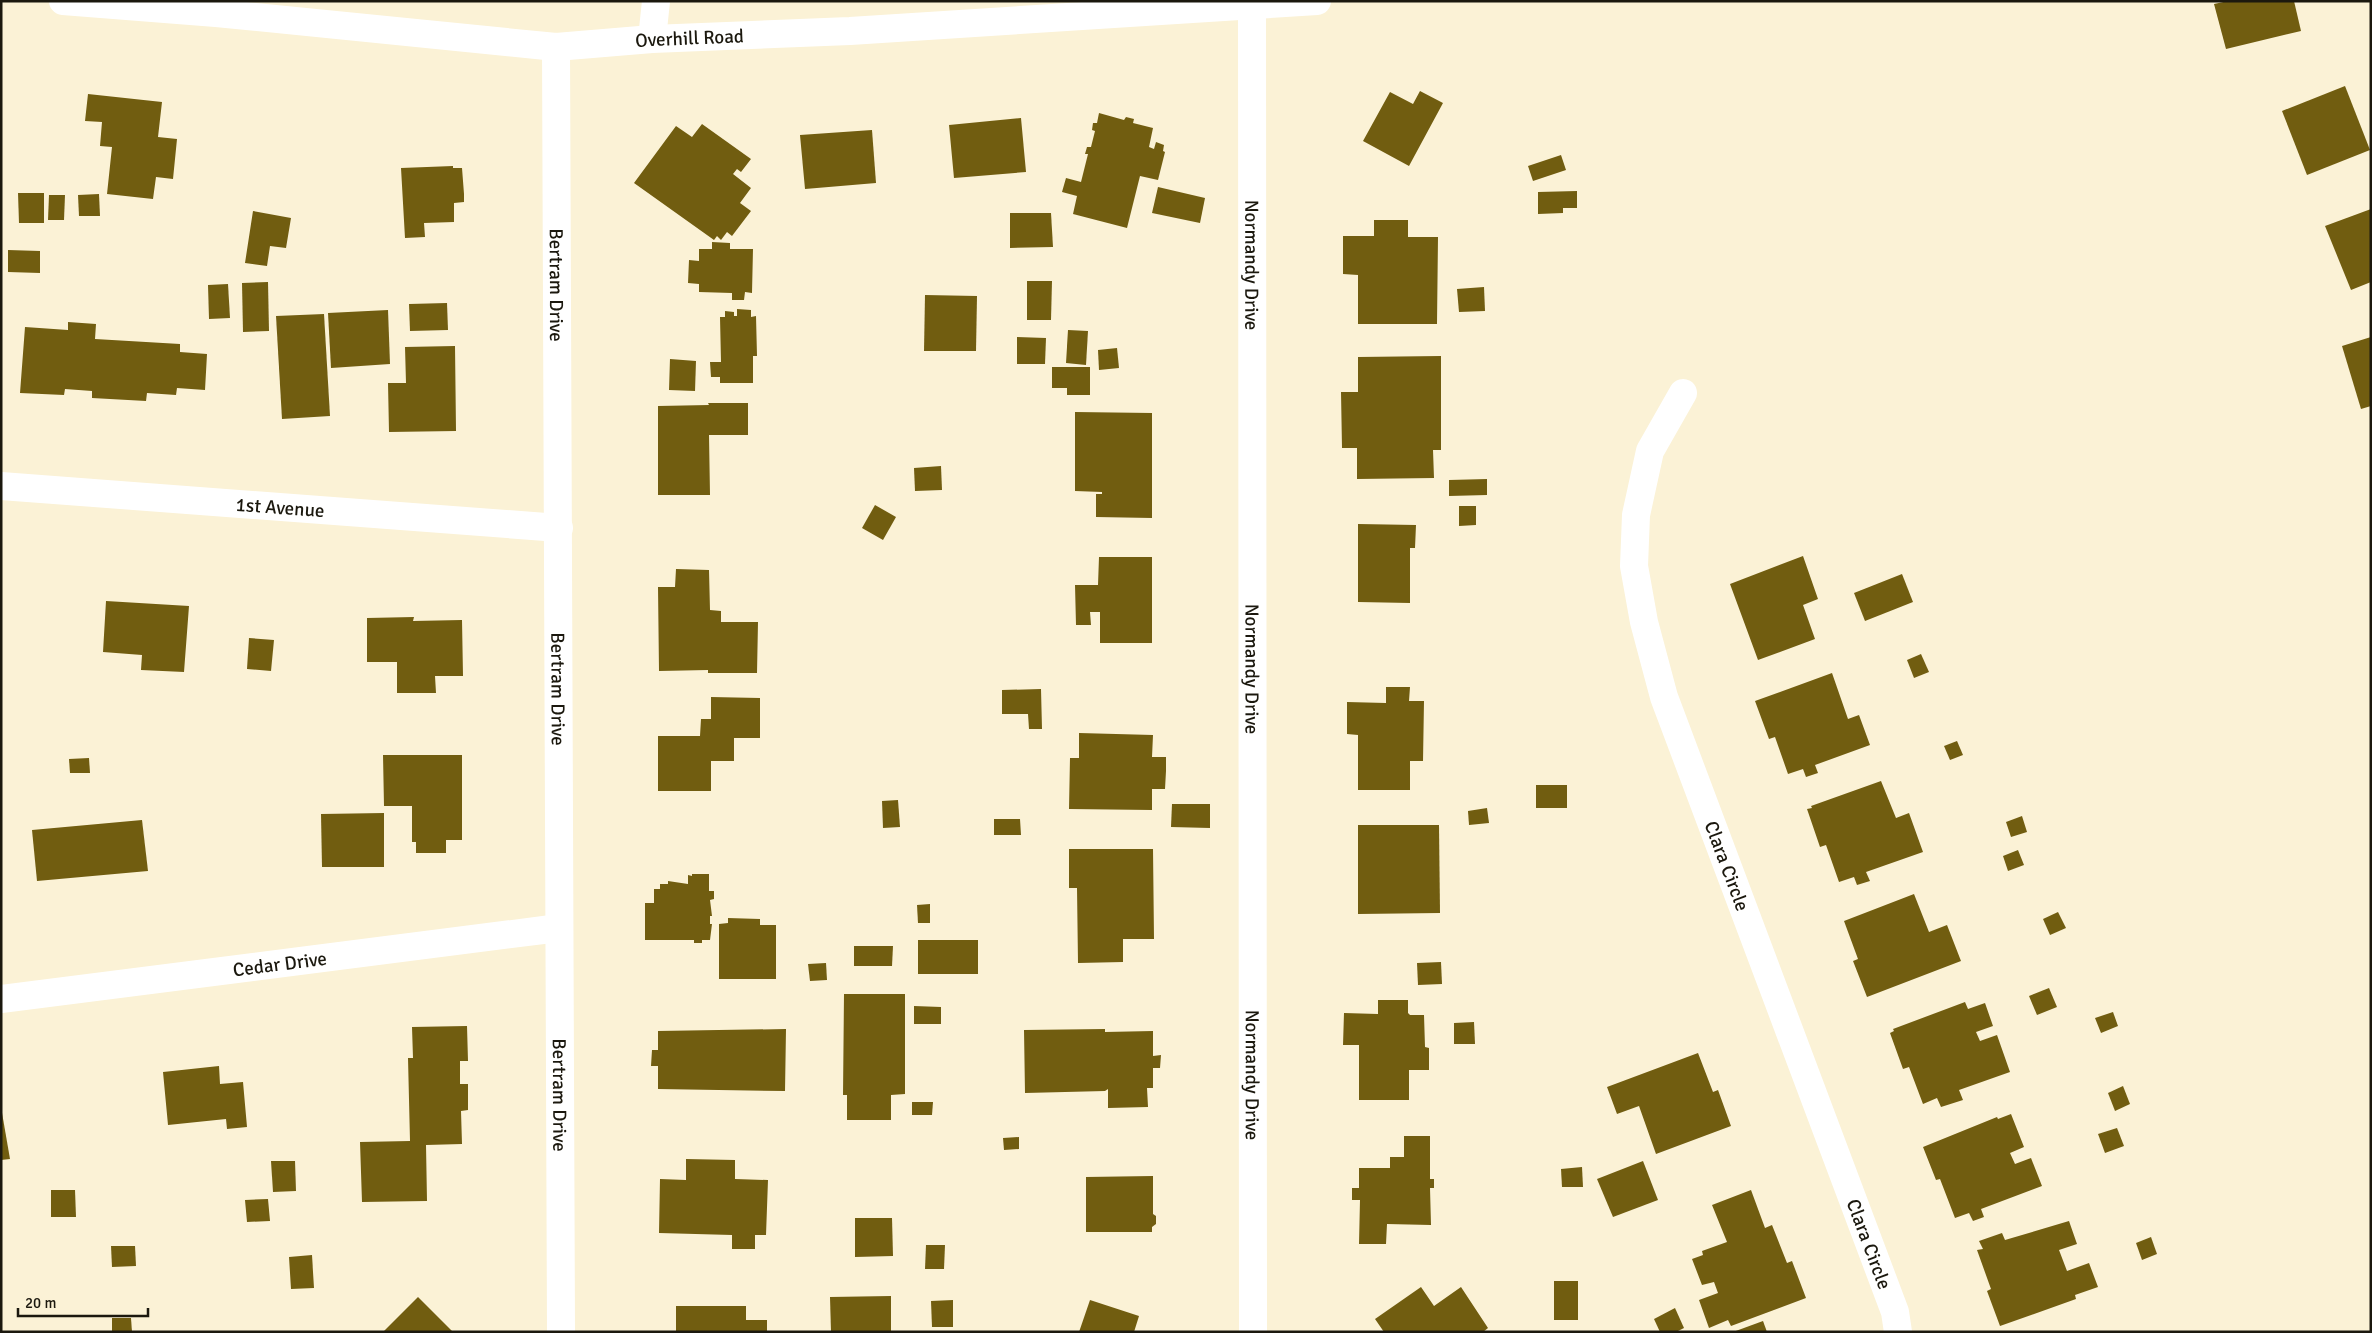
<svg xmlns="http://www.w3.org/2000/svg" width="2372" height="1333" viewBox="0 0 2372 1333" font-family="Signika,sans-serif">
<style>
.building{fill:#715d10}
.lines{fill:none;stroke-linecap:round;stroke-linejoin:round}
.street{stroke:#fff;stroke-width:28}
.labels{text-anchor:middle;stroke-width:5;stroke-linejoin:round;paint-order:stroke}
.street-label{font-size:19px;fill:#1b180e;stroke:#fbf2d6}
</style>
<rect width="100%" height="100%" fill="#fbf2d6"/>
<g class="building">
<polygon points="2228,1 2294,1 2301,31 2226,49 2214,4"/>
<polygon points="2345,86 2370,150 2307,175 2282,111"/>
<polygon points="1420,91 1443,103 1409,166 1363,141 1390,92 1413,104"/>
<polygon points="88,94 162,102 158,137 177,139 173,179 156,177 153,199 107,194 112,147 100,146 102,122 85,121"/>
<polygon points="1099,113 1124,120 1126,117 1134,119 1133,123 1153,128 1149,147 1154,149 1156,142 1164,145 1163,151 1165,152 1158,180 1140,176 1127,228 1073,214 1077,196 1062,192 1066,178 1081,182 1088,154 1085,154 1087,147 1091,147 1095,131 1092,130 1093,123 1097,123"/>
<polygon points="1021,118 1026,172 954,178 949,125"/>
<polygon points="702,124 751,159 741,172 737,169 733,174 751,188 740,203 751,211 732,236 727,232 721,240 717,236 714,240 634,183 676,126 692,137"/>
<polygon points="872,130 876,183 805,189 800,135"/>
<polygon points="1561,155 1566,170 1533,181 1528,166"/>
<polygon points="453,166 453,168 462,168 464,194 464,202 454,203 454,222 424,223 425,237 405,238 401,168"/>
<polygon points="1158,187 1205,198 1200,223 1152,213"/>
<polygon points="1577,191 1577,208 1563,208 1563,213 1538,214 1538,192"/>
<polygon points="18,193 44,193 44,223 19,223"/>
<polygon points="99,194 100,216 79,216 78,195"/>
<polygon points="49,195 65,195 64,220 48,220"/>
<polygon points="2371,209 2371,282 2351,290 2325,226"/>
<polygon points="253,211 291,218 286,248 270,246 267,266 245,263"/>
<polygon points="1010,213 1051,213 1053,247 1010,248"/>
<polygon points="1374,220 1408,220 1408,237 1438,237 1437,324 1358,324 1358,275 1343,274 1343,236 1374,236"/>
<polygon points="712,242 730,243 730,249 753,249 752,293 745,292 744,300 732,300 732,293 699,292 699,284 688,283 689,260 699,261 699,249 712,249"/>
<polygon points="8,250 40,251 40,273 8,272"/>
<polygon points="1027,281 1052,281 1051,320 1027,320"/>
<polygon points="268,282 269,331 243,332 242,283"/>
<polygon points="228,284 230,318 209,319 208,285"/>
<polygon points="1484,287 1485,311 1459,312 1457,289"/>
<polygon points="925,295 977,296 976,351 924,351"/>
<polygon points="447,303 448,330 410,331 409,304"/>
<polygon points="737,309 751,310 751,317 756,316 757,356 753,356 753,383 720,383 720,377 711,377 710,362 721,362 720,317 725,317 725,311 734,312 734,316 737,316"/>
<polygon points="388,310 390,364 331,368 328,313"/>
<polygon points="324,314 330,416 282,419 276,316"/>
<polygon points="68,322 96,324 95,339 180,344 180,352 207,354 205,390 177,388 176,395 147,393 146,401 92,398 92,391 65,389 64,395 20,393 25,327 68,330"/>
<polygon points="1068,330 1088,331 1086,365 1066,363"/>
<polygon points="1017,337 1046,338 1045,364 1017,364"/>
<polygon points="2371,337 2371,406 2361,409 2342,346"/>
<polygon points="455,346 456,431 389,432 388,383 406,383 405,347"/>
<polygon points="1117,348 1119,368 1099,370 1098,350"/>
<polygon points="1441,356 1441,450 1433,450 1434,478 1357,479 1357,448 1342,448 1341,392 1358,392 1358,357"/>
<polygon points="670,359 696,361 695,391 669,390"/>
<polygon points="1052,367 1090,367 1090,395 1067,395 1067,388 1052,388"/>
<polygon points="708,403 748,403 748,435 709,435 710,495 658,495 658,406 709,405"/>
<polygon points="1075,412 1152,413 1152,518 1096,517 1096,494 1102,494 1102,492 1075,491"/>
<polygon points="941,466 942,490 915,491 914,468"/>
<polygon points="1487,479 1487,495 1449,496 1449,480"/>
<polygon points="875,505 896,517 883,540 862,528"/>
<polygon points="1459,506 1476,506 1476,525 1459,526"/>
<polygon points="1358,524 1416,525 1415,548 1410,548 1410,603 1358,602"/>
<polygon points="1803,556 1818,599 1803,605 1815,639 1758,660 1730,584"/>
<polygon points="1099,557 1152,557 1152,643 1100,643 1100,612 1090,612 1091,625 1076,625 1075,585 1098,585"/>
<polygon points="676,569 709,570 710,610 721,611 721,622 758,622 757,673 708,673 708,670 659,671 658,587 675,587"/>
<polygon points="1902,574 1913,602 1865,621 1854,593"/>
<polygon points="106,601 189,606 184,672 141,670 142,655 103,652"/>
<polygon points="414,617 413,621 462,620 463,676 435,676 436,693 397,693 397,662 367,662 367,618"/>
<polygon points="249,638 274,640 271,671 247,669"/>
<polygon points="1921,654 1929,672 1914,678 1907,660"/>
<polygon points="1832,673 1848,719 1859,715 1870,745 1815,765 1818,773 1806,777 1803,769 1788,774 1775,737 1769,739 1755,701"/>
<polygon points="1386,687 1410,687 1409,701 1424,701 1423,761 1410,761 1410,790 1358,790 1358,735 1347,734 1347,702 1386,703"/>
<polygon points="1041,689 1042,729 1029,729 1028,714 1002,714 1002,690"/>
<polygon points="711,697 760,698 760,738 734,738 734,761 711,761 711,791 658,791 658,736 700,736 701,719 711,719"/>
<polygon points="1079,733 1153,735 1152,757 1166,757 1166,771 1165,789 1152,789 1152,810 1069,809 1070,758 1079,758"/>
<polygon points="1957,741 1963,755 1950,760 1944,746"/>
<polygon points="383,755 462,755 462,840 446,840 446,853 416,853 416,842 412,842 412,806 384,806"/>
<polygon points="89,758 90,773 70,773 69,759"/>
<polygon points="1881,781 1896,818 1909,813 1923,852 1866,872 1870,881 1857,885 1854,877 1839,882 1826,845 1820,847 1807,809 1812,808 1811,806"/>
<rect x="1536" y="785" width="31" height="23"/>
<polygon points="898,800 900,827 883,828 882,801"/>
<polygon points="1172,804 1210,804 1210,828 1171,827"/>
<polygon points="1487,808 1489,823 1469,825 1468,811"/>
<polygon points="384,813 384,867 322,867 321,814"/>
<polygon points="2022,816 2027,832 2011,837 2006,822"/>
<polygon points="994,819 1020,819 1021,835 994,835"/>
<polygon points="142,820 148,871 37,881 32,830"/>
<polygon points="1358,825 1439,825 1440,913 1358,914"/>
<polygon points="1069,849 1153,849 1154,939 1123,939 1123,962 1078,963 1077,888 1069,888"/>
<polygon points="2018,850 2024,865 2008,871 2003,856"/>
<polygon points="692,874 709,874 709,891 714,891 714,899 710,900 712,916 710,916 710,924 712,924 710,940 702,940 702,943 694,943 694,940 645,940 645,903 654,903 654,889 660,889 660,884 668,884 668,881 688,884 688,875 692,876"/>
<polygon points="1914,894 1929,932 1947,925 1961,961 1867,997 1853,961 1858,959 1844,921"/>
<polygon points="930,904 930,923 918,923 917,905"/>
<polygon points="2058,912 2066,928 2050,935 2043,919"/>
<polygon points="728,918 760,919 760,925 776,925 776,979 719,979 719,924 728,923"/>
<rect x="918" y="940" width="60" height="34"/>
<polygon points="854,946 893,946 892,966 854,966"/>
<polygon points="1441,962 1442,984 1418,985 1417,963"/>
<polygon points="826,963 827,980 810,981 808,964"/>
<polygon points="2049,988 2057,1007 2037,1015 2029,996"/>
<polygon points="844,994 905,994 905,1094 891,1095 891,1120 847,1120 847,1095 843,1095"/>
<polygon points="1378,1000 1408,1000 1408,1013 1410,1015 1424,1015 1425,1047 1429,1048 1429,1070 1409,1070 1409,1100 1359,1100 1359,1045 1343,1045 1344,1013 1378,1014"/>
<polygon points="1965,1002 1968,1009 1985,1003 1993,1026 1976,1032 1980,1041 1997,1035 2010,1072 1959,1090 1963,1100 1941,1107 1937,1098 1923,1104 1909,1067 1903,1069 1890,1033 1894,1031 1893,1029"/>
<polygon points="914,1006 941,1007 941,1024 914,1024"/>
<polygon points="2113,1012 2118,1026 2101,1033 2095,1018"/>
<polygon points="1474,1022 1475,1044 1454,1044 1454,1023"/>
<polygon points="467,1026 468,1061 460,1061 460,1084 468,1084 468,1110 461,1111 462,1144 426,1145 427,1201 362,1202 360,1142 410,1141 408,1058 413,1058 412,1027"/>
<polygon points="786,1029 785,1091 658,1089 658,1066 651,1066 652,1050 658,1050 658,1031"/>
<polygon points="1105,1029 1105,1032 1153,1031 1153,1056 1161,1055 1160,1068 1153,1068 1153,1088 1147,1088 1148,1107 1108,1108 1108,1089 1105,1091 1025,1093 1024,1030"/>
<polygon points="1698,1053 1713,1092 1718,1090 1731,1126 1656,1154 1639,1106 1617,1114 1607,1087"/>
<polygon points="219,1066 220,1084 243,1082 247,1127 227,1129 226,1119 168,1125 163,1072"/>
<polygon points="2123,1086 2130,1104 2115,1111 2108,1093"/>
<polygon points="912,1102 933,1102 932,1115 912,1115"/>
<polygon points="1,1107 10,1159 1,1160"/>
<polygon points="2011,1114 2024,1147 2010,1153 2015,1164 2031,1158 2042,1186 1981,1209 1984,1217 1973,1221 1969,1213 1955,1218 1940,1179 1936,1180 1923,1147 1997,1117 1998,1119"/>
<polygon points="2117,1128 2124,1146 2105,1153 2098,1134"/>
<polygon points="1404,1136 1430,1136 1430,1179 1434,1179 1434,1188 1430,1188 1431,1225 1387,1224 1386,1244 1359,1244 1360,1200 1352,1200 1352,1188 1359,1188 1359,1168 1390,1168 1390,1157 1404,1157"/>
<polygon points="1019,1137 1019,1149 1004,1150 1003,1138"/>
<polygon points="686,1159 735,1160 735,1179 768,1180 766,1235 755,1235 755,1249 732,1249 732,1235 659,1233 660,1179 686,1180"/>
<polygon points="271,1161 295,1161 296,1191 273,1192"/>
<polygon points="1643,1161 1658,1200 1613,1217 1597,1179"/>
<polygon points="1582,1167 1583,1187 1562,1187 1561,1169"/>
<polygon points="1153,1176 1153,1214 1156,1216 1156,1224 1152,1227 1152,1232 1086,1232 1086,1177"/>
<polygon points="51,1190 75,1190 76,1217 51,1217"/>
<polygon points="1751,1190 1765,1228 1772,1225 1787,1263 1792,1261 1806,1298 1731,1326 1728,1320 1709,1328 1699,1300 1718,1293 1714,1282 1702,1285 1692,1259 1703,1255 1702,1251 1727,1242 1712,1205"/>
<polygon points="268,1199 270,1221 247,1222 245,1200"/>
<polygon points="855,1218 892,1218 893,1256 855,1257"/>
<polygon points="2069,1221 2077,1244 2059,1250 2067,1271 2089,1263 2098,1287 2075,1295 2076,1299 2000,1326 1987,1291 1991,1289 1977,1250 1983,1249 1979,1241 2002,1233 2005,1240"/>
<polygon points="2151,1237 2157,1254 2142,1260 2136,1243"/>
<polygon points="926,1245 945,1245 944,1269 925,1269"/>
<polygon points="111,1246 135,1246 136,1266 112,1267"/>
<polygon points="312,1255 314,1288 291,1289 289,1257"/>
<rect x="1554" y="1281" width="24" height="39"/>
<polygon points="1421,1287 1434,1306 1461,1287 1488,1328 1483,1332 1384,1332 1375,1319"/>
<polygon points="891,1296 891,1332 831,1332 830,1297"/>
<polygon points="418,1297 453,1332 383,1332"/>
<polygon points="953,1300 953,1327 932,1327 931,1301"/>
<polygon points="1090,1300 1139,1316 1134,1332 1079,1332"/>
<polygon points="676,1306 746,1306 746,1320 767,1320 767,1332 676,1332"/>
<polygon points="1675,1308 1684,1328 1676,1332 1660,1332 1654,1319"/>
<polygon points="112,1318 131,1318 132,1332 112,1332"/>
<polygon points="1763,1321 1767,1332 1733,1332"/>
</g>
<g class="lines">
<g class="street">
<path id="s1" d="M63 1 216 13 556 47 652 39 850 31 1317 1"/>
<path id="s2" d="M1252 7 1253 1332"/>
<polyline points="652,39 656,1"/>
<path id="s3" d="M556 47 561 1332"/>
<path id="s4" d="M1683 393 1650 451 1636 515 1634 566 1644 622 1664 697 1895 1312 1898 1332"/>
<path id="s5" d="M1 486 559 528"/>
<path id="s6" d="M1 999 559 928"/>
</g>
</g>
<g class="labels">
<g class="street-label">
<text dy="7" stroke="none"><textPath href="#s1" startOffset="629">Overhill Road</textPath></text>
<text dy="7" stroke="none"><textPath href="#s2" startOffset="258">Normandy Drive</textPath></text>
<text dy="7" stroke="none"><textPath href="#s3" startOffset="238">Bertram Drive</textPath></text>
<text dy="7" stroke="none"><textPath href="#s5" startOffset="280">1st Avenue</textPath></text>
<text dy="7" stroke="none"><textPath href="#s2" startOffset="662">Normandy Drive</textPath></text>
<text dy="7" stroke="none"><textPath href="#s3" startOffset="642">Bertram Drive</textPath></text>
<text dy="7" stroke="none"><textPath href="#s4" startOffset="498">Clara Circle</textPath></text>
<text dy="7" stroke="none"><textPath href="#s6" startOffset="281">Cedar Drive</textPath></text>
<text dy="7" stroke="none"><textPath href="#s2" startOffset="1068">Normandy Drive</textPath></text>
<text dy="7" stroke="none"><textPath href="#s3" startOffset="1048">Bertram Drive</textPath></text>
<text dy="7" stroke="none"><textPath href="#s4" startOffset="902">Clara Circle</textPath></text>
</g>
</g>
<rect width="2372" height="1333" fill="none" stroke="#1b180e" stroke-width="5"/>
<path d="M18 1308v8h130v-8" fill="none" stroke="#1b180e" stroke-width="2.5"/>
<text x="25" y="1308" font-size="15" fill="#1b180e" stroke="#fbf2d6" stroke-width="4" paint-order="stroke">20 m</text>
</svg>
